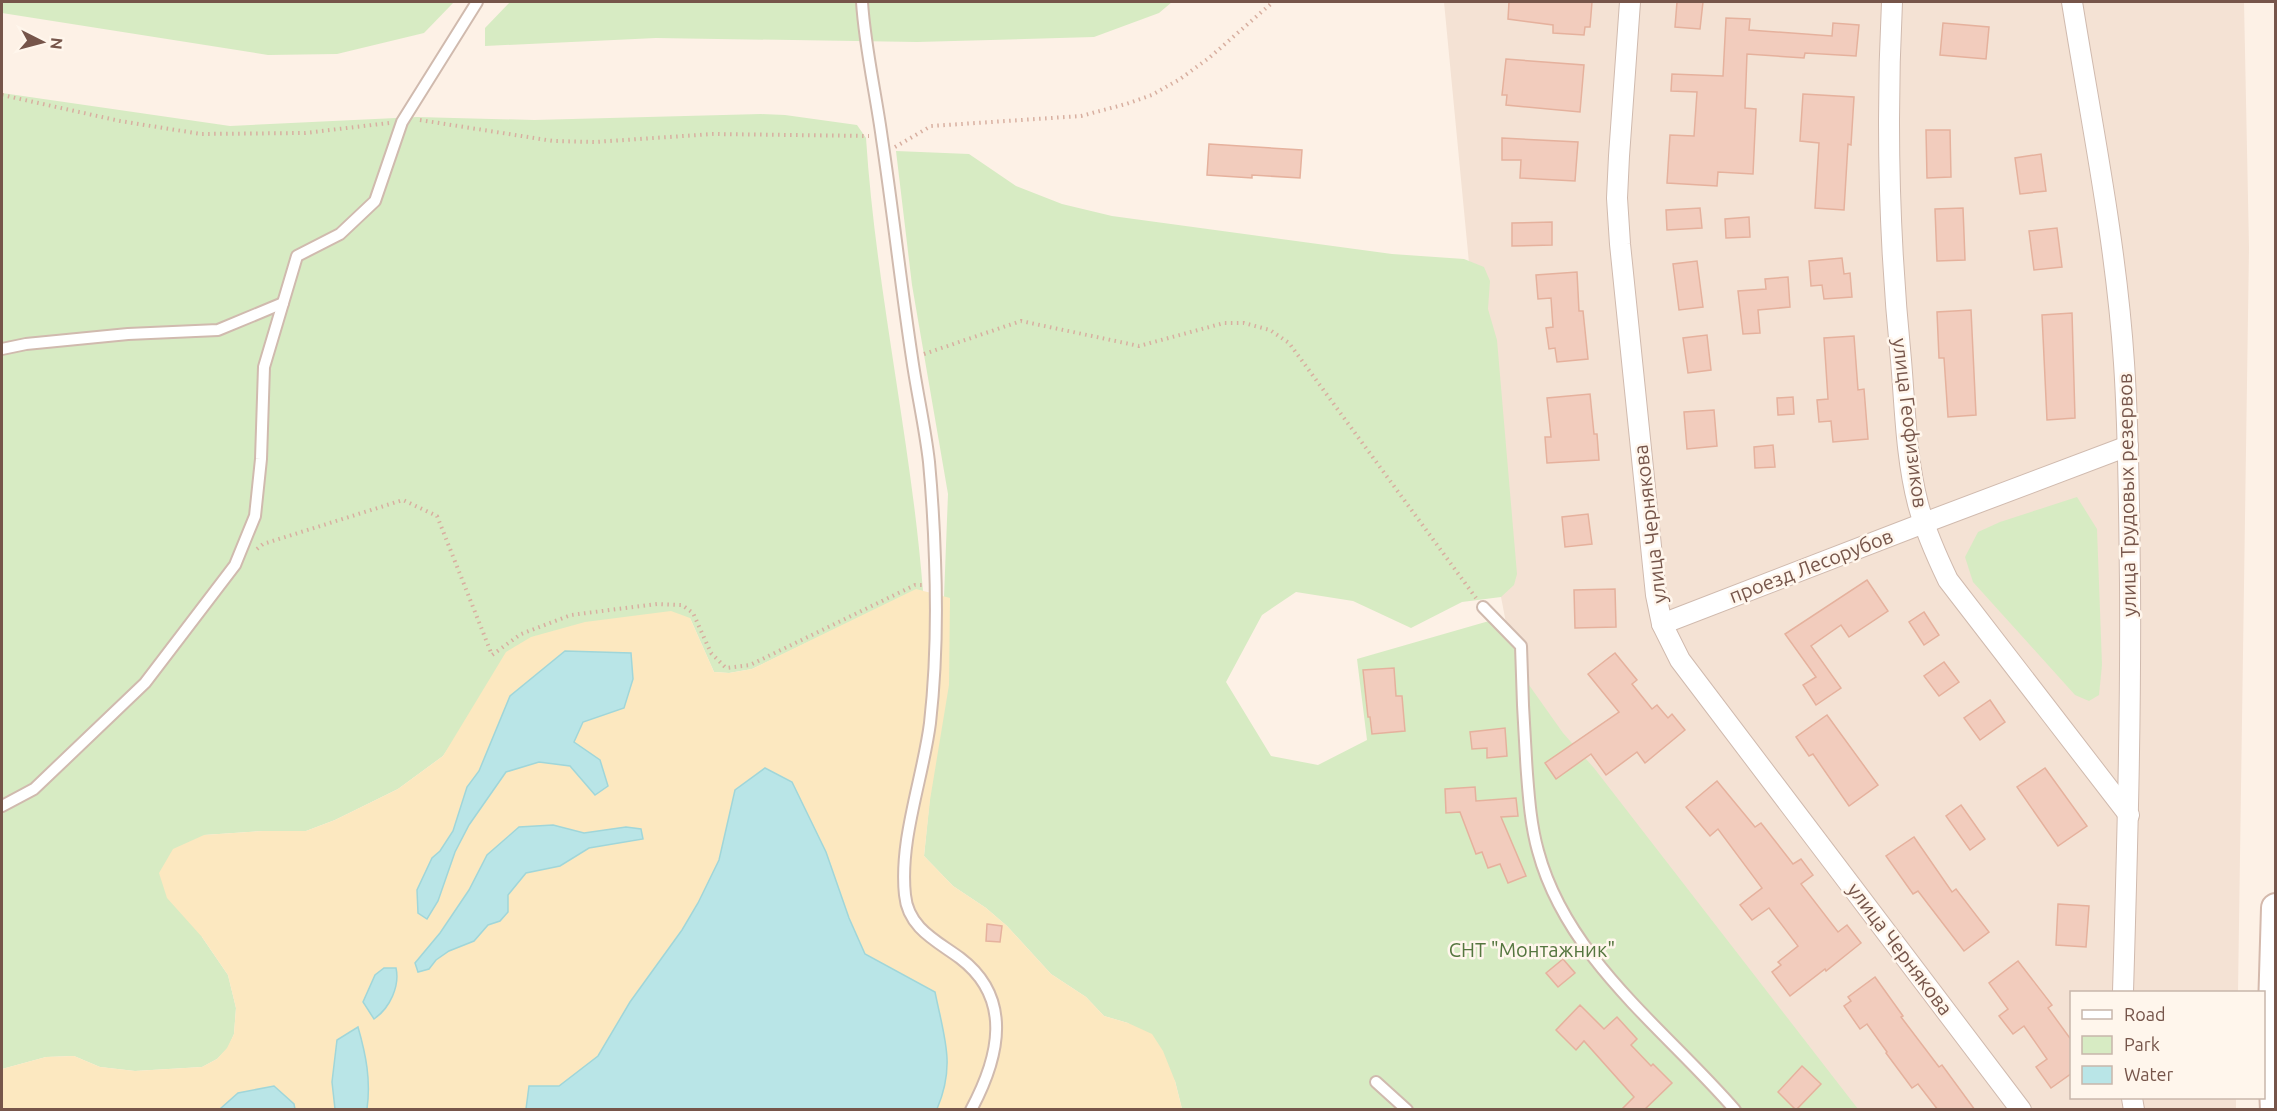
<svg xmlns="http://www.w3.org/2000/svg" width="2277" height="1111" viewBox="0 0 2277 1111" font-family="Ubuntu,sans-serif">
<style>
.residential{fill:#f4e2d4}
.green{fill:#d7ebc3}
.sand{fill:#fce8c0}
.water{fill:#b9e5e7;stroke:#a0d6d9;stroke-width:1.5}
.building{fill:#f2ccbd;stroke:#e5b19d;stroke-width:1.5}
.lines{fill:none;stroke-linecap:round;stroke-linejoin:round}
.lane-casing{stroke:#d0baae;stroke-width:14}
.street-casing{stroke:#d0baae;stroke-width:22}
.secondary-casing{stroke:#d4b9ac;stroke-width:32}
.path{stroke:#d8afa0;stroke-width:4;stroke-dasharray:1.5 4.5;stroke-linecap:butt}
.lane{stroke:#fff;stroke-width:10}
.street{stroke:#fff;stroke-width:20}
.secondary{stroke:#fff;stroke-width:28}
.labels{text-anchor:middle;stroke-width:5;stroke-linejoin:round;paint-order:stroke}
.street-label{font-size:20px;fill:#76554a;stroke:#fff6ec}
.park-label{font-size:20px;fill:#55763f;stroke:#fff6ec}
</style>
<rect width="100%" height="100%" fill="#fdf1e6"/>
<polygon class="residential" points="1444,2 2244,2 2249,248 2238,992 2072,992 2072,1098 2236,1098 2236,1109 1746,1109 1548,840 1501,597"/>
<g class="green">
<polygon points="2,2 454,2 424,33 337,54 268,55 2,13"/>
<polygon points="510,2 1172,2 1159,13 1094,37 917,42 656,38 485,46 485,28"/>
<path d="M2 93 230 126 417 117 534 120 761 114 785 115 857 125 866 138C876 291 911 439 923 591L916 590 752 669 729 673 714 672 690 618 466 722 443 756 398 789 335 820 306 831H263L204 835 202 937 228 975 236 1008 234 1034 228 1048 217 1059 202 1067 135 1071 100 1067 74 1056 46 1057 2 1069Z"/>
<polygon points="896,151 969,154 1016,186 1062,204 1112,216 1392,254 1464,259 1484,267 1490,281 1488,309 1497,340 1517,574 1514,585 1501,597 1462,602 1411,628 1353,601 1296,592 1262,615 1226,682 1271,756 1318,765 1367,740 1357,659 1489,621 1513,643 1529,685 1563,733 1594,768 1858,1109 1182,1109 1175,1081 1128,1023 1104,1016 1086,997 1051,974 1007,926 986,908 953,886 924,856 950,599 944,597 948,494 912,285"/>
<polygon points="2077,497 2097,529 2102,665 2099,695 2089,701 2075,695 1973,582 1965,557 1978,532 2000,522"/>
</g>
<polygon class="sand" points="916,589 950,598 949,685 930,800 924,856 953,886 986,908 1007,926 1051,974 1086,997 1104,1016 1128,1023 1152,1034 1163,1051 1175,1081 1182,1109 2,1110 2,1069 46,1057 74,1056 100,1067 135,1071 202,1067 217,1059 227,1048 234,1034 236,1008 228,975 202,937 167,898 159,873 173,849 204,835 263,831 306,831 335,820 398,789 443,756 506,652 531,637 585,622 671,611 690,618 714,672 729,673 752,669"/>
<g class="water">
<polygon points="565,651 631,653 633,679 624,708 583,722 574,742 600,760 608,786 595,795 570,766 539,762 506,772 469,825 455,852 438,901 427,919 418,913 417,890 432,858 440,851 453,831 467,787 479,771 510,696"/>
<path d="M765 768 792 782 826 852 849 918 865 954 935 992C944 1037 956 1065 937 1109H526L529 1086H559L598 1056 630 1002 682 930 698 903 719 860 735 790Z"/>
<polygon points="553,825 584,833 626,827 641,829 643,839 589,848 560,866 526,873 508,895 508,912 500,921 488,925 474,941 449,951 436,960 429,969 418,972 415,963 440,933 469,890 487,855 519,827"/>
<path d="M384 968H396C400 986 390 1008 374 1019L363 1002 375 975Z"/>
<path d="M358 1027C366 1055 371 1080 367 1109H335L332 1082 337 1040Z"/>
<polygon points="274,1086 294,1104 295,1109 220,1109 238,1093"/>
</g>
<g class="building">
<polygon points="1509,2 1592,2 1590,27 1585,27 1584,35 1553,33 1553,25 1508,19"/>
<polygon points="1677,2 1703,2 1700,29 1675,27"/>
<polygon points="1726,18 1750,19 1749,30 1832,36 1833,23 1859,25 1856,56 1805,53 1804,58 1747,54 1745,108 1756,109 1753,174 1718,172 1717,186 1667,183 1670,135 1694,136 1697,92 1671,91 1672,74 1723,76"/>
<polygon points="1943,23 1989,27 1986,59 1940,55"/>
<polygon points="1506,59 1584,65 1580,112 1506,105 1507,95 1502,95"/>
<polygon points="1803,94 1854,97 1851,145 1848,144 1844,210 1815,208 1819,143 1800,141"/>
<polygon points="1926,130 1950,130 1951,177 1927,178"/>
<polygon points="1502,138 1578,142 1575,181 1520,178 1521,160 1502,160"/>
<polygon points="1209,144 1302,150 1300,178 1252,175 1252,178 1207,175"/>
<polygon points="2041,154 2046,191 2020,194 2015,158"/>
<polygon points="1700,208 1702,228 1667,230 1666,210"/>
<polygon points="1963,208 1965,260 1937,261 1935,209"/>
<polygon points="1749,217 1750,237 1726,238 1725,219"/>
<polygon points="1552,222 1552,245 1512,246 1512,223"/>
<polygon points="2057,228 2062,267 2034,270 2029,231"/>
<polygon points="1842,258 1844,274 1850,273 1852,297 1824,299 1822,285 1811,286 1809,261"/>
<polygon points="1697,261 1703,307 1679,310 1673,264"/>
<polygon points="1577,272 1579,311 1583,311 1588,359 1557,362 1555,348 1549,349 1546,328 1553,327 1551,298 1538,299 1536,275"/>
<polygon points="1788,277 1790,307 1758,310 1760,333 1743,334 1738,291 1766,289 1765,279"/>
<polygon points="1971,310 1976,415 1948,417 1944,358 1939,358 1937,312"/>
<polygon points="2072,313 2075,418 2047,420 2042,315"/>
<polygon points="1707,335 1711,370 1688,373 1683,338"/>
<polygon points="1854,336 1858,390 1864,389 1868,439 1833,442 1831,421 1819,422 1817,400 1828,399 1824,338"/>
<polygon points="1590,394 1594,434 1597,434 1599,460 1547,463 1545,437 1551,437 1547,398"/>
<polygon points="1793,397 1794,414 1778,415 1777,398"/>
<polygon points="1714,410 1717,446 1687,449 1684,412"/>
<polygon points="1773,445 1775,467 1755,468 1754,447"/>
<polygon points="1588,514 1592,544 1565,547 1562,517"/>
<polygon points="1867,580 1888,611 1849,637 1841,625 1811,646 1841,688 1816,705 1803,685 1816,677 1785,634"/>
<polygon points="1615,589 1616,627 1575,628 1574,590"/>
<polygon points="1924,612 1939,635 1924,645 1909,622"/>
<polygon points="1615,653 1637,680 1632,684 1652,709 1657,705 1668,718 1672,714 1685,730 1645,763 1637,752 1606,775 1591,754 1556,779 1545,763 1619,712 1588,674"/>
<polygon points="1944,662 1959,682 1939,696 1924,676"/>
<polygon points="1394,668 1396,696 1402,696 1405,731 1372,734 1370,717 1368,717 1363,670"/>
<polygon points="1990,700 2005,722 1980,740 1964,718"/>
<polygon points="1827,715 1878,785 1849,806 1813,754 1809,756 1796,737"/>
<polygon points="1505,728 1507,756 1487,758 1487,748 1472,749 1470,732"/>
<polygon points="2045,768 2087,826 2058,846 2017,787"/>
<polygon points="1717,781 1755,827 1761,823 1793,864 1801,859 1813,875 1801,884 1838,932 1847,925 1861,943 1826,971 1825,969 1790,996 1772,972 1781,965 1778,962 1798,946 1769,908 1752,920 1740,905 1762,888 1718,829 1710,836 1686,807"/>
<polygon points="1475,787 1476,801 1516,798 1518,816 1501,817 1526,876 1508,883 1500,864 1488,868 1482,852 1476,854 1460,812 1446,813 1445,789"/>
<polygon points="1961,805 1985,839 1970,850 1946,816"/>
<polygon points="1914,837 1952,892 1956,889 1989,932 1964,951 1918,891 1913,894 1886,856"/>
<polygon points="2058,904 2089,906 2086,947 2056,945"/>
<polygon points="987,924 1002,926 1000,942 986,941"/>
<polygon points="1563,959 1575,973 1558,987 1546,973"/>
<polygon points="2018,961 2052,1005 2048,1008 2072,1041 2072,1073 2051,1088 2036,1067 2047,1059 2024,1026 2013,1034 1999,1016 2008,1009 1989,983"/>
<polygon points="1875,977 1903,1016 1901,1017 1939,1067 1942,1065 1975,1110 1938,1110 1918,1084 1912,1088 1886,1053 1887,1052 1867,1024 1860,1029 1844,1006 1851,1001 1848,997"/>
<polygon points="1580,1005 1604,1029 1617,1017 1637,1039 1631,1045 1651,1066 1653,1064 1672,1083 1644,1110 1621,1110 1634,1097 1584,1041 1576,1050 1556,1030"/>
<polygon points="1802,1066 1821,1084 1796,1110 1778,1092"/>
</g>
<g class="lines">
<defs>
<g id="lane">
<path d="M862 2C865 48 876 94 882 139 893 212 901 286 912 358 917 393 925 427 929 462 932 494 934 528 935 560 937 614 936 670 930 723 923 778 899 840 905 895 908 928 937 941 960 958 1014 999 999 1058 971 1110"/>
<polyline points="2,349 26,344 128,334 218,330 283,303"/>
<path d="M1483 607 1521 646C1522 689 1524 732 1527 774 1529 800 1531 826 1538 851 1567 959 1665 1029 1735 1110"/>
<polyline points="2,806 34,789 145,683 235,565 255,516 261,459 264,367 297,256 340,234 375,201 402,122 477,2"/>
<polyline points="1376,1082 1407,1110"/>
</g>
<g id="street">
<polyline points="1630,2 1619,156 1617,198 1620,244 1656,595 1662,624 1680,660 2021,1110"/>
<path d="M1892 2C1886 121 1889 241 1901 360 1905 407 1906 458 1918 504 1925 530 1936 555 1948 580L2129 815"/>
<path d="M2072 2C2091 121 2116 241 2124 363 2129 436 2129 509 2130 583 2131 719 2127 856 2123 992"/>
<polyline points="1662,624 1924,523 2128,446"/>
<polyline points="2132,1098 2134,1110"/>
</g>
<polyline id="secondary" points="2275,1110 2272,1043 2276,908"/>
</defs>
<use href="#lane" class="lane-casing"/>
<use href="#street" class="street-casing"/>
<use href="#secondary" class="secondary-casing"/>
<g class="path">
<polyline points="2,95 120,121 201,134 305,133 389,123"/>
<polyline points="420,120 553,141 595,142 713,134 869,136"/>
<polyline points="895,147 931,126 1081,116 1126,104 1152,95 1180,79 1209,58 1273,2"/>
<polyline points="924,354 1021,321 1139,346 1224,323 1244,323 1270,330 1289,343 1476,598"/>
<polyline points="257,549 263,544 403,500 437,516 492,655 521,634 571,615 657,604 682,605 693,613 711,653 726,668 750,665 915,585 922,585"/>
</g>
<use href="#lane" class="lane"/>
<use href="#street" class="street"/>
<use href="#secondary" class="secondary"/>
</g>
<g class="labels">
<g class="street-label">
<text transform="translate(1910 423) rotate(83)" y="7">улица Геофизиков</text>
<text transform="translate(2127 495) rotate(-91)" y="7">улица Трудовых резервов</text>
<text transform="translate(1650 524) rotate(-97)" y="7">улица Чернякова</text>
<text transform="translate(1811 566) rotate(-21)" y="7">проезд Лесорубов</text>
<text transform="translate(1900 949) rotate(53)" y="7">улица Чернякова</text>
</g>
<g class="park-label">
<text x="1532" y="957">СНТ "Монтажник"</text>
</g>
</g>
<rect width="2277" height="1111" fill="none" stroke="#76554a" stroke-width="6"/>
<rect x="2070" y="991" width="195" height="108" fill="#fff6ec" stroke="#c8b6ab" stroke-width="1.5"/>
<rect x="2082" y="1010" width="30" height="9" fill="#ffffff" stroke="#c8b6ab" stroke-width="1.5"/>
<text x="2124" y="1021" font-size="18" fill="#76554a">Road</text>
<rect x="2082" y="1036" width="30" height="18" fill="#d7ebc3" stroke="#c8b6ab" stroke-width="1.5"/>
<text x="2124" y="1051" font-size="18" fill="#76554a">Park</text>
<rect x="2082" y="1066" width="30" height="18" fill="#b9e5e7" stroke="#c8b6ab" stroke-width="1.5"/>
<text x="2124" y="1081" font-size="18" fill="#76554a">Water</text>
<g transform="translate(42 42) rotate(96)" stroke="#fff6ec" stroke-width="4.5" paint-order="stroke">
<path d="M0-4.5L10 22L0 15L-10 22Z" fill="#76554a"/>
<text y="-9" font-size="16" font-weight="bold" text-anchor="middle" fill="#76554a">N</text>
</g>
</svg>
